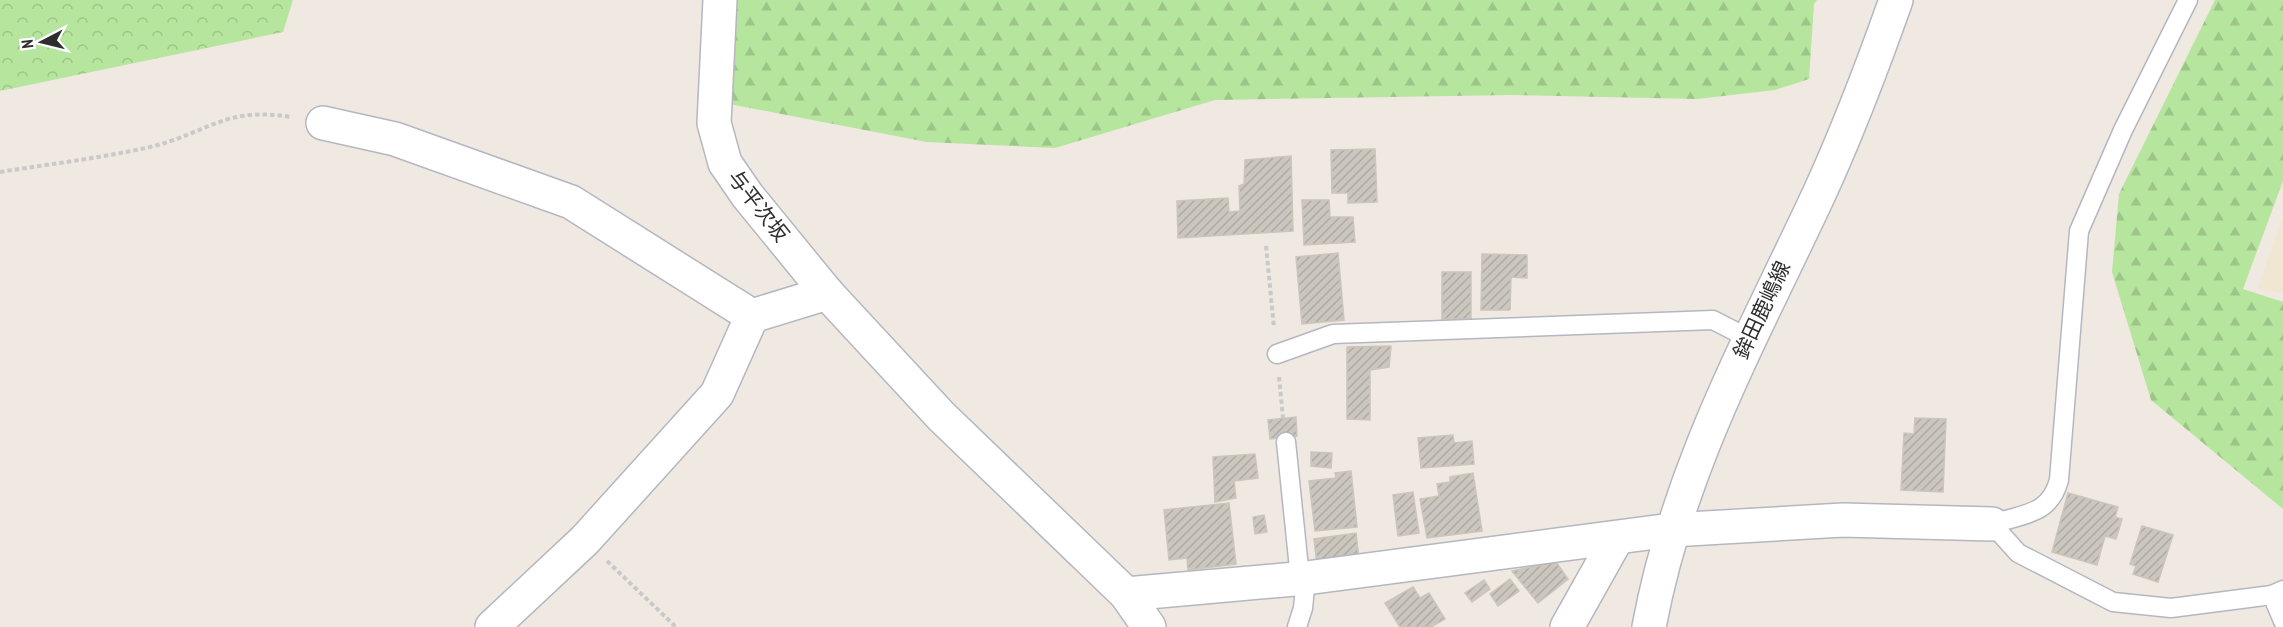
<svg xmlns="http://www.w3.org/2000/svg" width="2283" height="627" viewBox="0 0 2283 627" font-family="'PT Sans Narrow','Noto Sans JP',sans-serif">
<style>
.education{fill:#f0e6d1}
.forest{fill:url(#forest-firs)}
.park{fill:url(#park-crowns)}
.building{fill:url(#building-hatch);stroke:#cbc5ba;stroke-width:1.5}
.lines{fill:none;stroke-linecap:round;stroke-linejoin:round}
.lane-casing{stroke:#b4b7c1;stroke-width:21}
.street-casing{stroke:#b4b7c1;stroke-width:36}
.secondary-casing{stroke:#b4b7c1;stroke-width:36}
.path{stroke:#c9c9c9;stroke-width:4;stroke-dasharray:4.5 3;stroke-linecap:butt}
.lane{stroke:#fff;stroke-width:18}
.street{stroke:#fff;stroke-width:33}
.secondary{stroke:#fff;stroke-width:33}
.labels{text-anchor:middle;stroke-width:4.5;stroke-linejoin:round;paint-order:stroke}
.street-label{font-size:21px;fill:#2e2e2e;stroke:#fff}
</style>
<defs>
<pattern id="forest-firs" width="22" height="20" patternUnits="userSpaceOnUse" patternTransform="scale(1.5)"><rect width="22" height="20" fill="#b6e59e"/><path d="M5 1l3.5 6h-7zM16 11l3.5 6h-7z" fill="#9dc588"/></pattern>
<pattern id="park-crowns" width="20" height="18" patternUnits="userSpaceOnUse" patternTransform="scale(1.5)"><rect width="20" height="18" fill="#b6e59e"/><path d="M2 6a3 3 0 1 1 6 0M12 15a3 3 0 1 1 6 0" fill="none" stroke="#9dc588"/></pattern>
<pattern id="building-hatch" width="6" height="6" patternUnits="userSpaceOnUse" patternTransform="scale(1.5)"><rect width="6" height="6" fill="#cbc7bf"/><path d="M-1 1l2-2M0 6l6-6M5 7l2-2" fill="none" stroke="#afaba4"/></pattern>
</defs>
<rect width="100%" height="100%" fill="#efe9e1"/>
<polygon class="education" points="2283,217 2283,294 2258,288"/>
<g class="forest">
<polygon points="728,0 1817,0 1814,4 1809,79 1775,90 1697,99 1511,95 1215,100 1055,148 927,142 724,103"/>
<polygon points="2215,0 2283,0 2283,181 2243,289 2283,302 2283,509 2151,400 2112,272 2119,194"/>
</g>
<polygon class="park" points="0,0 293,0 283,32 0,91"/>
<g class="building">
<polygon points="1375,149 1377,202 1348,203 1348,193 1332,193 1331,150"/>
<polygon points="1291,156 1293,231 1178,238 1177,201 1228,198 1229,212 1240,211 1239,186 1244,184 1245,160"/>
<polygon points="1302,200 1329,200 1330,217 1353,217 1355,242 1304,245"/>
<polygon points="1338,253 1344,320 1302,324 1296,257"/>
<polygon points="1482,254 1527,255 1527,278 1511,277 1510,310 1481,310"/>
<rect x="1442" y="272" width="29" height="47"/>
<polygon points="1391,346 1389,367 1370,370 1370,420 1347,419 1347,347"/>
<polygon points="1296,417 1297,436 1270,439 1268,420"/>
<polygon points="1915,418 1946,419 1943,492 1901,490 1904,433 1914,434"/>
<polygon points="1453,435 1454,443 1472,441 1474,464 1421,468 1418,438"/>
<polygon points="1311,452 1332,453 1331,468 1311,466"/>
<polygon points="1255,454 1258,478 1234,481 1236,498 1215,502 1213,457"/>
<polygon points="1351,471 1357,527 1315,531 1309,481 1336,478 1335,473"/>
<polygon points="1473,473 1482,531 1427,538 1420,499 1439,496 1437,484 1450,482 1450,477"/>
<polygon points="1413,492 1419,533 1398,536 1393,495"/>
<polygon points="2068,493 2118,507 2115,517 2122,519 2116,539 2105,536 2097,565 2052,552"/>
<polygon points="1229,503 1236,564 1188,570 1187,558 1169,560 1164,510"/>
<polygon points="1264,515 1267,532 1255,534 1253,517"/>
<polygon points="2142,526 2173,535 2158,582 2133,574 2136,566 2130,564"/>
<polygon points="1356,533 1359,559 1317,564 1314,539"/>
<polygon points="1556,562 1568,579 1538,603 1512,571"/>
<polygon points="1510,579 1519,591 1498,606 1490,594"/>
<polygon points="1484,580 1490,589 1472,602 1465,593"/>
<polygon points="1413,587 1420,598 1429,593 1445,619 1431,627 1400,627 1385,603"/>
</g>
<g class="lines">
<defs>
<g id="lane">
<path d="M2188 0 2123 130 2079 231 2059 480C2050 515 2023 514 1992 524L2018 553 2113 602 2171 608 2272 595 2283 590"/>
<polyline points="1277,354 1333,334 1713,320 1748,338"/>
<polyline points="1286,442 1300,578"/>
<polyline points="2272,595 2283,621"/>
<polyline points="1297,627 1303,608 1306,578"/>
</g>
<g id="street">
<polyline points="720,0 714,123 725,163 747,195 827,293"/>
<polyline points="323,123 395,139 571,202 752,316"/>
<polyline points="1126,594 1306,578 1671,530 1843,520 1992,524"/>
<polyline points="492,627 585,540 717,394 752,316 827,293 941,416 1126,594 1149,627"/>
<polyline points="1567,627 1617,538"/>
</g>
<path id="secondary" d="M1649 627C1679 466 1751 340 1819 194 1848 131 1873 65 1896 0"/>
</defs>
<use href="#lane" class="lane-casing"/>
<use href="#street" class="street-casing"/>
<use href="#secondary" class="secondary-casing"/>
<g class="path">
<path d="M0 172C50 164 101 158 150 147 208 133 225 106 291 117"/>
<polyline points="1266,246 1274,328"/>
<polyline points="1279,377 1283,418"/>
<polyline points="607,561 676,627"/>
</g>
<use href="#lane" class="lane"/>
<use href="#street" class="street"/>
<use href="#secondary" class="secondary"/>
</g>
<g class="labels">
<g class="street-label">
<text transform="translate(758 206) rotate(52)" y="7">与平次坂</text>
<text transform="translate(1762 310) rotate(-65)" y="7">鉾田鹿嶋線</text>
</g>
</g>
<g transform="translate(42 42) rotate(263)" stroke="#ffffff" stroke-width="4.5" paint-order="stroke">
<path d="M0-4.5L10 22L0 15L-10 22Z" fill="#2e2e2e"/>
<text y="-9" font-size="16" font-weight="bold" text-anchor="middle" fill="#2e2e2e">N</text>
</g>
</svg>
